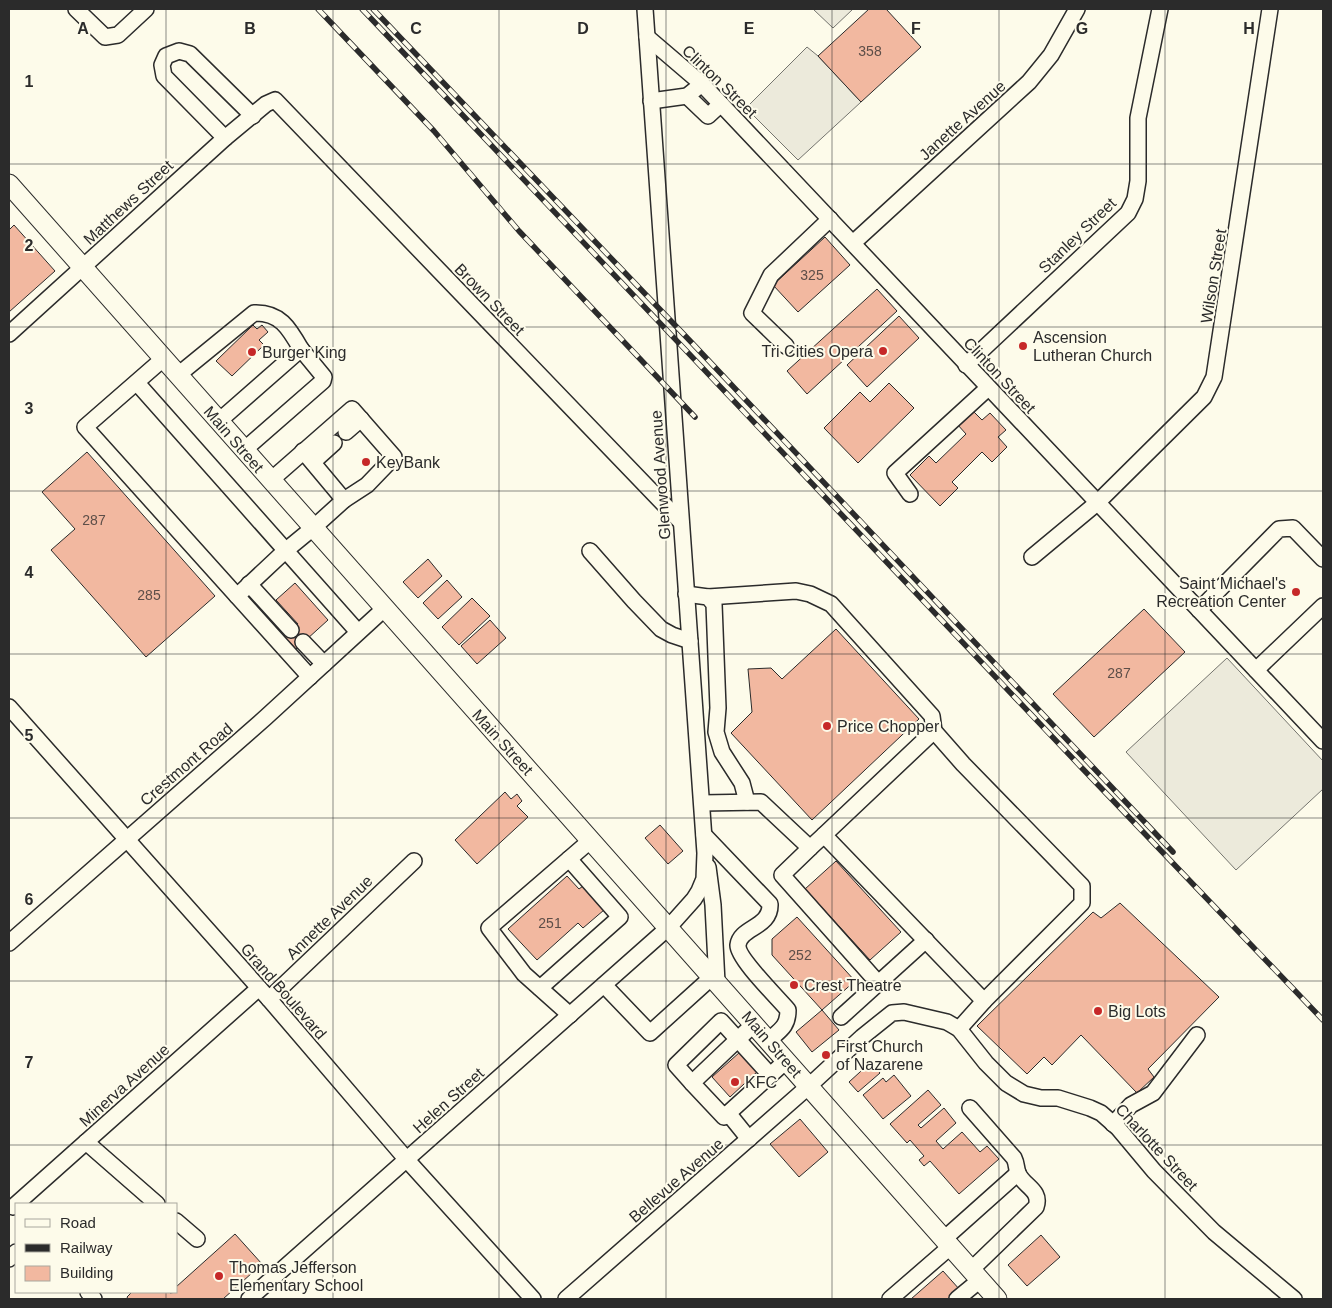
<svg xmlns="http://www.w3.org/2000/svg" width="1332" height="1308" viewBox="0 0 1332 1308" font-family="Arial,sans-serif">
<style>
.parking{fill:#eceadb;stroke:#74746e}
.building{fill:#f2b8a0;stroke:#2b2b2b}
.lines{fill:none;stroke-linecap:round;stroke-linejoin:round}
.minor-casing{stroke:#2b2b2b;stroke-width:18}
.major-casing{stroke:#2b2b2b;stroke-width:21}
.minor{stroke:#fdfbea;stroke-width:15}
.major{stroke:#fdfbea;stroke-width:19}
.rail-casing{stroke:#2b2b2b;stroke-width:5.5}
.rail{stroke:#fdfbea;stroke-width:4;stroke-dasharray:11;stroke-linecap:butt}
.grid{fill:none;stroke:#2b2b2b;stroke-width:1;stroke-opacity:0.55}
.poi-dot{fill:#c62828;stroke:#fdfbea;stroke-width:2}
.labels{text-anchor:middle;stroke-width:4;stroke-linejoin:round;paint-order:stroke}
.number-label{font-size:14px;fill:#5d4e48}
.street-label{font-size:16px;fill:#2b2b2b;stroke:#fdfbea}
.poi-label{font-size:16px;fill:#2b2b2b;stroke:#fdfbea;text-anchor:start}
.grid-label{font-size:16px;text-anchor:middle;font-weight:bold;fill:#2b2b2b;stroke:#fdfbea;stroke-width:4;stroke-linejoin:round;paint-order:stroke}
</style>
<rect width="100%" height="100%" fill="#fdfbea"/>
<g class="parking">
<polygon points="813,9 853,9 833,28"/>
<polygon points="807,47 818,56 861,102 798,160 746,108"/>
<polygon points="1227,658 1323,761 1323,789 1236,870 1126,752"/>
</g>
<g class="building">
<polygon points="869,9 886,9 921,47 861,102 818,56"/>
<polygon points="14,225 55,271 9,312 9,230"/>
<polygon points="825,237 850,265 798,312 773,285"/>
<polygon points="877,289 897,311 807,394 787,371"/>
<polygon points="899,316 919,338 867,387 847,365"/>
<polygon points="253,325 257,329 262,325 268,332 259,340 264,345 232,376 216,361"/>
<polygon points="889,383 914,408 858,463 824,428 860,392 870,402"/>
<polygon points="972,410 982,420 990,413 1006,430 998,437 1007,447 992,462 982,452 952,482 958,488 940,506 910,475 929,456 936,463 966,434 957,424"/>
<polygon points="87,452 215,596 146,657 51,550 75,529 42,492"/>
<polygon points="428,559 442,576 418,598 403,582"/>
<polygon points="447,580 462,597 438,619 423,603"/>
<polygon points="295,583 328,620 296,649 284,636 298,624 276,600"/>
<polygon points="472,598 490,616 459,645 442,627"/>
<polygon points="1144,609 1185,652 1094,737 1053,694"/>
<polygon points="490,620 506,638 477,664 461,646"/>
<polygon points="836,629 919,719 812,820 731,733 752,712 748,669 771,668 782,679"/>
<polygon points="505,792 511,799 517,794 522,801 517,806 528,817 477,864 455,840"/>
<polygon points="660,825 683,851 668,864 645,838"/>
<polygon points="836,861 901,932 870,960 805,889"/>
<polygon points="567,876 579,889 583,886 604,910 583,928 578,923 537,960 508,929"/>
<polygon points="1120,903 1219,997 1148,1069 1154,1077 1137,1093 1081,1035 1052,1065 1044,1057 1027,1074 977,1026 1093,912 1101,918"/>
<polygon points="797,917 855,981 822,1010 772,955 772,939"/>
<polygon points="822,1010 839,1030 812,1052 796,1032"/>
<polygon points="740,1052 758,1071 730,1097 712,1077"/>
<polygon points="871,1062 880,1073 858,1092 849,1082"/>
<polygon points="894,1075 911,1096 883,1119 863,1095 883,1078 886,1082"/>
<polygon points="928,1090 941,1105 918,1125 921,1128 944,1108 956,1123 936,1141 943,1149 962,1132 980,1152 987,1146 999,1159 959,1194 930,1161 924,1166 919,1160 924,1156 910,1140 907,1143 890,1124"/>
<polygon points="800,1119 828,1152 799,1177 770,1144"/>
<polygon points="235,1234 262,1264 223,1299 128,1299 127,1297 131,1293 129,1292 169,1292 170,1293 176,1292 176,1287"/>
<polygon points="1041,1235 1060,1257 1027,1286 1008,1265"/>
<polygon points="943,1271 960,1290 949,1299 911,1299"/>
</g>
<g class="lines">
<defs>
<g id="minor">
<polyline points="76,9 105,37 118,35 146,9"/>
<polyline points="647,37 702,84 1323,741"/>
<polyline points="687,96 708,116 721,104"/>
<polyline points="651,101 687,96 702,84"/>
<polyline points="225,138 164,76 162,65 166,56 179,51 190,54 253,116"/>
<polyline points="853,243 1029,82 1051,55 1077,9"/>
<polyline points="9,334 225,138 266,104 275,100 681,522"/>
<polyline points="786,346 752,313 771,275 830,219"/>
<polyline points="163,359 85,427 237,596"/>
<polyline points="966,365 1128,213 1135,199 1138,181 1138,118 1160,9"/>
<path d="M178 375 254 313C280 312 289 328 301 349"/>
<polyline points="137,383 358,632"/>
<polyline points="219,421 301,349 324,377 323,381 244,450"/>
<polyline points="346,432 361,419"/>
<polyline points="303,451 344,500"/>
<polyline points="313,462 334,443"/>
<polyline points="271,480 352,409 394,457 367,485 344,500 313,528 285,551 237,596 310,677"/>
<polyline points="910,494 895,473 988,388"/>
<polyline points="590,551 634,601 661,629 672,635 690,641"/>
<polyline points="1032,557 1097,503 1204,397 1214,377 1270,9"/>
<polyline points="249,584 291,630"/>
<polyline points="686,594 708,597 714,604 718,708 716,732 722,752 742,783 747,802"/>
<polyline points="708,597 796,591 810,594 831,604 932,716 934,731 963,764 1082,886 1082,903 984,1001"/>
<polyline points="1199,610 1279,529 1293,528 1323,559"/>
<polyline points="303,642 324,664"/>
<polyline points="1256,670 1323,606"/>
<polyline points="9,707 269,999 407,1160 533,1299"/>
<polyline points="702,803 761,802 810,848 824,835 984,1001 959,1029"/>
<path d="M704 835 770 904C771 928 740 927 738 945 737 958 779 999 788 1010 788 1027 780 1030 768 1041"/>
<polyline points="824,835 934,731"/>
<polyline points="810,848 782,875 879,984"/>
<polyline points="708,867 713,905 717,983"/>
<polyline points="9,943 265,718 384,609"/>
<polyline points="604,985 650,1033 712,977"/>
<polyline points="540,988 620,917 569,859"/>
<polyline points="269,999 414,861"/>
<polyline points="570,1015 524,974 489,928 591,840"/>
<polyline points="841,1017 926,940"/>
<polyline points="754,1024 692,1083 724,1117 786,1061"/>
<polyline points="692,1083 676,1065 721,1021 770,1075"/>
<path d="M970 1108 1014 1158C1017 1164 1016 1168 1018 1173 1023 1186 1042 1190 1036 1207L971 1270"/>
<polyline points="728,1113 749,1139"/>
<polyline points="1113,1124 1131,1105 1153,1093 1197,1035"/>
<polyline points="86,1142 157,1204"/>
<polyline points="13,1207 259,988"/>
<polyline points="176,1221 197,1239"/>
<polyline points="944,1239 1018,1173"/>
<polyline points="9,1259 16,1252"/>
<polyline points="88,1292 94,1299"/>
<polyline points="249,1299 669,927 694,899 699,891 704,879 705,853 645,9"/>
<polyline points="566,1299 809,1086 862,1037 892,1013 904,1012 947,1022 959,1029 986,1063 1006,1083 1024,1094 1041,1098 1058,1098 1090,1108 1101,1113 1118,1128 1154,1171 1214,1232 1294,1299"/>
<polyline points="890,1299 950,1247"/>
<polyline points="957,1299 980,1280"/>
</g>
<polyline id="major" points="9,184 997,1299"/>
</defs>
<use href="#minor" class="minor-casing"/>
<use href="#major" class="major-casing"/>
<use href="#minor" class="minor"/>
<use href="#major" class="major"/>
<defs>
<g id="rail">
<polyline points="318,9 434,131 519,231 695,417"/>
<polyline points="362,9 1080,766 1323,1020"/>
<polyline points="373,9 693,344 1173,852"/>
</g>
</defs>
<use href="#rail" class="rail-casing"/>
<use href="#rail" class="rail"/>
</g>
<path class="grid" d="M166 9V1204M333 9V1299M499 9V1299M666 9V1299M832 9V1299M999 9V1299M1165 9V1299M9 164H1323M9 327H1323M9 491H1323M9 654H1323M9 818H1323M9 981H1323M9 1145H1323M166 1292V1299"/>
<g class="poi-dot">
<circle cx="1023" cy="346" r="5"/>
<circle cx="883" cy="351" r="5"/>
<circle cx="252" cy="352" r="5"/>
<circle cx="366" cy="462" r="5"/>
<circle cx="1296" cy="592" r="5"/>
<circle cx="827" cy="726" r="5"/>
<circle cx="794" cy="985" r="5"/>
<circle cx="1098" cy="1011" r="5"/>
<circle cx="826" cy="1055" r="5"/>
<circle cx="735" cy="1082" r="5"/>
<circle cx="219" cy="1276" r="5"/>
</g>
<g class="labels">
<g class="number-label">
<text x="870" y="56">358</text>
<text x="812" y="280">325</text>
<text x="94" y="525">287</text>
<text x="149" y="600">285</text>
<text x="1119" y="678">287</text>
<text x="550" y="928">251</text>
<text x="800" y="960">252</text>
</g>
<g class="street-label">
<text transform="translate(720 81) rotate(44)" y="6">Clinton Street</text>
<text transform="translate(962 120) rotate(-42)" y="6">Janette Avenue</text>
<text transform="translate(128 202) rotate(-43)" y="6">Matthews Street</text>
<text transform="translate(1077 235) rotate(-44)" y="6">Stanley Street</text>
<text transform="translate(1213 276) rotate(-81)" y="6">Wilson Street</text>
<text transform="translate(490 299) rotate(46)" y="6">Brown Street</text>
<text transform="translate(1000 375) rotate(47)" y="6">Clinton Street</text>
<text transform="translate(234 439) rotate(49)" y="6">Main Street</text>
<text transform="translate(660 475) rotate(-94)" y="6">Glenwood Avenue</text>
<text transform="translate(503 742) rotate(48)" y="6">Main Street</text>
<text transform="translate(186 764) rotate(-41)" y="6">Crestmont Road</text>
<text transform="translate(329 917) rotate(-44)" y="6">Annette Avenue</text>
<text transform="translate(284 991) rotate(49)" y="6">Grand Boulevard</text>
<text transform="translate(772 1044) rotate(49)" y="6">Main Street</text>
<text transform="translate(124 1085) rotate(-42)" y="6">Minerva Avenue</text>
<text transform="translate(448 1100) rotate(-42)" y="6">Helen Street</text>
<text transform="translate(1157 1147) rotate(47)" y="6">Charlotte Street</text>
<text transform="translate(676 1180) rotate(-41)" y="6">Bellevue Avenue</text>
</g>
<g class="poi-label">
<text x="1033" y="343">Ascension<tspan x="1033" dy="18">Lutheran Church</tspan></text>
<text x="873" y="357" text-anchor="end">Tri Cities Opera</text>
<text x="262" y="358">Burger King</text>
<text x="376" y="468">KeyBank</text>
<text x="1286" y="589" text-anchor="end">Saint Michael's<tspan x="1286" dy="18">Recreation Center</tspan></text>
<text x="837" y="732">Price Chopper</text>
<text x="804" y="991">Crest Theatre</text>
<text x="1108" y="1017">Big Lots</text>
<text x="836" y="1052">First Church<tspan x="836" dy="18">of Nazarene</tspan></text>
<text x="745" y="1088">KFC</text>
<text x="229" y="1273">Thomas Jefferson<tspan x="229" dy="18">Elementary School</tspan></text>
</g>
</g>
<g class="grid-label">
<text x="83" y="34">A</text>
<text x="250" y="34">B</text>
<text x="416" y="34">C</text>
<text x="583" y="34">D</text>
<text x="749" y="34">E</text>
<text x="916" y="34">F</text>
<text x="1082" y="34">G</text>
<text x="1249" y="34">H</text>
<text x="29" y="87">1</text>
<text x="29" y="251">2</text>
<text x="29" y="414">3</text>
<text x="29" y="578">4</text>
<text x="29" y="741">5</text>
<text x="29" y="905">6</text>
<text x="29" y="1068">7</text>
</g>
<rect width="1332" height="1308" fill="none" stroke="#2b2b2b" stroke-width="20"/>
<rect x="15" y="1203" width="162" height="90" fill="#fdfbea" stroke="#a9a89e"/>
<rect x="25" y="1219" width="25" height="8" fill="#fdfbea" stroke="#a9a89e"/>
<text x="60" y="1228" font-size="15" fill="#2b2b2b">Road</text>
<rect x="25" y="1244" width="25" height="8" fill="#2b2b2b" stroke="#a9a89e"/>
<text x="60" y="1253" font-size="15" fill="#2b2b2b">Railway</text>
<rect x="25" y="1266" width="25" height="15" fill="#f2b8a0" stroke="#a9a89e"/>
<text x="60" y="1278" font-size="15" fill="#2b2b2b">Building</text>
</svg>
